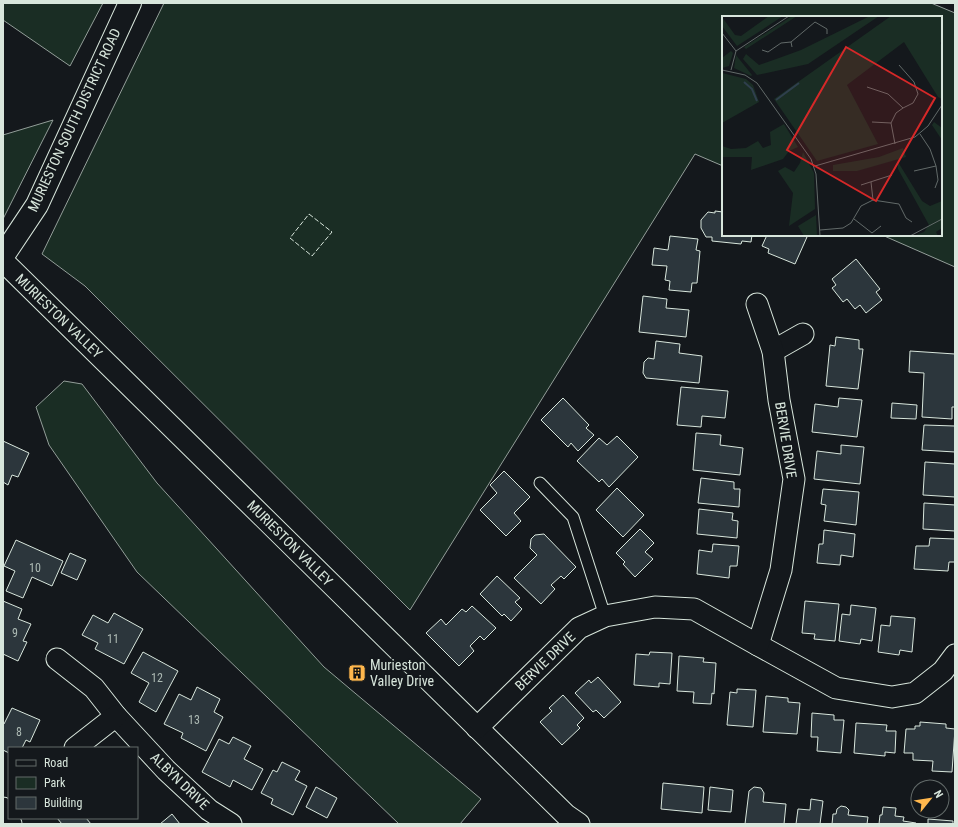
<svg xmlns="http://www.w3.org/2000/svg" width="958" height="827" viewBox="0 0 958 827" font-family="'Roboto Condensed',sans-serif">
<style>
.green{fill:#1a2d24;stroke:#939e99}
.building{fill:#2c363c;stroke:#d8e6dc}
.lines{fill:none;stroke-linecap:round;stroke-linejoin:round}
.lane-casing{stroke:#d8e6dc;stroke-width:13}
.street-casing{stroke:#d8e6dc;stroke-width:23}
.secondary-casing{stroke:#d8e6dc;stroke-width:24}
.lane{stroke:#14181c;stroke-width:11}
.street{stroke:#14181c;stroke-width:21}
.secondary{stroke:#14181c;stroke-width:22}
.fence{stroke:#d8e6dc;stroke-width:1;stroke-dasharray:5 2;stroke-linecap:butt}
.labels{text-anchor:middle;stroke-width:3;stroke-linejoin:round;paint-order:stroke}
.number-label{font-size:12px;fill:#adbab4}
.street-label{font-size:14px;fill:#d8e6dc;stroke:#14181c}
.poi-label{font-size:14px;fill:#d8e6dc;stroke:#14181c;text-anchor:start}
.inset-river{fill:none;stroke:#2f3f4d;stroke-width:2}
.inset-road{fill:none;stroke:#626a69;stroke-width:1}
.view{fill:#d62828;fill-opacity:0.15;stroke:#d62828;stroke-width:2}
.inset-edge{fill:none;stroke:#d8e6dc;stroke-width:2}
</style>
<rect width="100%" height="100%" fill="#14181c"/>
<g class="green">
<polygon points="3,3 103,3 70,66 3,20"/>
<polygon points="164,3 931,3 955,13 955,267 882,235 941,235 941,17 723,17 723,166 695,154 410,610 85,286 42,254"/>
<polygon points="53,120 3,219 3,135"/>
<polygon points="64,381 82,384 157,483 324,667 481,799 460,824 399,824 137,572 49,445 36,407"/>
</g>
<g class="building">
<polygon points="715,211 723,212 723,235 752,235 751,242 742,241 741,244 712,241 712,237 706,237 701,228 701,220 708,212 715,213"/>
<polygon points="767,235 801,235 807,237 795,264 768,253 769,249 762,246"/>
<polygon points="670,236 698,239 696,250 700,251 697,283 692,283 691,292 669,290 670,281 665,280 667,266 652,265 654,248 668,250"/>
<polygon points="856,259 880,289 876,292 882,300 866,313 860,305 855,309 847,299 843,302 832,288 836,285 832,279"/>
<polygon points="643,296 667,299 666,308 689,310 686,337 639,332"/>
<polygon points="836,337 859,340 859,349 863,349 858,389 826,386 830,345 835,346"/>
<polygon points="656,341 680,344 679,353 702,356 699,383 646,378 643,373 644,362 648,358 654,359"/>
<polygon points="910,351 955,354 955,407 952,407 952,419 922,417 924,373 909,372"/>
<polygon points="681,387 728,391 725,418 702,416 701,427 677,425"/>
<polygon points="563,398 589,425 586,428 594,435 578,451 571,443 568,447 541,420"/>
<polygon points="839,398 862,400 857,437 812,432 815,404 838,407"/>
<polygon points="892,403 917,405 916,419 891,418"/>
<polygon points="924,425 955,426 955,452 922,450"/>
<polygon points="696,433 721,435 720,445 743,448 740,475 693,470"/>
<polygon points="617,436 638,457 609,487 602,479 599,482 577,461 599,438 607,445"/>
<polygon points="3,441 29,453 18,477 12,475 8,485 3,482"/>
<polygon points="841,445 864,447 860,484 814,479 817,451 841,454"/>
<polygon points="925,462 955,464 955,497 923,495"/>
<polygon points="504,471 530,497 514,513 521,521 506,536 480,510 497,493 490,485"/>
<polygon points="701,478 734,482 734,489 740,489 739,507 698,503"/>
<polygon points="617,488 644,515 623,537 596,510"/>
<polygon points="823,489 859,492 856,525 824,521 826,505 821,504"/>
<polygon points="924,503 955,505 955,531 923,529"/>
<polygon points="699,509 733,513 732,520 738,521 737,538 697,534"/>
<polygon points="640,529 654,543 645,552 653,559 635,577 623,564 625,562 616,553"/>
<polygon points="824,530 855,534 853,557 841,555 840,565 817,563 819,544 823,544"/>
<polygon points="544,534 576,567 564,579 561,576 551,585 555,589 541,604 514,578 537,555 530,548 531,539 535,535"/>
<polygon points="930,538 955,539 955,562 949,562 948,571 914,569 916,546 929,546"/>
<polygon points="16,540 63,561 52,586 32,577 23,598 6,591 15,571 4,566"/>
<polygon points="713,544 739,546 737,566 730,566 729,578 697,574 699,550 712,552"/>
<polygon points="70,553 86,560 77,580 61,573"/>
<polygon points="497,576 520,598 515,602 522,609 511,621 504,614 502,616 480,594"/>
<polygon points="3,601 22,609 18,619 31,624 23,641 27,642 18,661 3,654"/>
<polygon points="805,601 839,604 835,641 814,639 815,634 802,633"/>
<polygon points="851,605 876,608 872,641 861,639 860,644 839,641 842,614 850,615"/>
<polygon points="472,606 496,628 484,640 480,636 470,646 474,651 459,666 426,633 441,619 446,625 462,609 466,612"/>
<polygon points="114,613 143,629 124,664 95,649 98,643 82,635 93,615 108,623"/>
<polygon points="891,616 915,618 912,652 900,650 899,655 878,652 881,625 890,626"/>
<polygon points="143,652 178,671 156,712 139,702 149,683 131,673"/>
<polygon points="650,652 672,653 670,684 659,683 659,687 634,685 636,654 649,655"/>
<polygon points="679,656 704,658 703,662 716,663 714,694 712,693 711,704 693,703 694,692 677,691"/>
<polygon points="357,665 364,673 357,680 349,672"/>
<polygon points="598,677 621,702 604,718 596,710 593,712 575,693 589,680 591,683"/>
<polygon points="197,687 220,699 214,712 223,717 206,751 181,738 183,733 164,724 179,694 191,700"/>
<polygon points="737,689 756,690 753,727 727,725 730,692 737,693"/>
<polygon points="563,695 584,718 577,725 580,728 562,745 540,722 552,711 549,708"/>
<polygon points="766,696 788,698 788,702 800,703 797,734 763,732"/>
<polygon points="12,708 40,720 30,742 26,740 22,748 9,748 9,753 3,750 3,724 4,724"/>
<polygon points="812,713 834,715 834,720 844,720 841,753 817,751 818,737 811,737"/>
<polygon points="920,722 946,724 946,728 955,729 952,772 932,771 933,761 913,760 913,753 904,753 906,729 915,729 915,726 920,726"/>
<polygon points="856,723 887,725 886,731 896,731 895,753 885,752 885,756 854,753"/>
<polygon points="233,737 251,746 244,759 263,769 252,790 233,780 230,787 202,772 219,739 229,744"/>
<polygon points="282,762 300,771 295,780 307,786 293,815 271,804 273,799 261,793 273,770 277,772"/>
<polygon points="663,783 704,787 702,813 661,809"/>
<polygon points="316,787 337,798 327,818 306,807"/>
<polygon points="710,787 733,790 731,812 708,810"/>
<polygon points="754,787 761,788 764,793 763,802 786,804 784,824 745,824 749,791"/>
<polygon points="811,799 823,801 820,824 796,824 798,809 810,810"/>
<polygon points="841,806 846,807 849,810 848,815 868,817 867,824 832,824 833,814 836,814 837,809"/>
<polygon points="883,807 896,808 895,816 904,817 903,821 916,823 916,824 879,824 880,815 882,815"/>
<polygon points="172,814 180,824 160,824"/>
<polygon points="57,818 86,818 91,824 62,824"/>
<polygon points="928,819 953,821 953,824 928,824"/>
</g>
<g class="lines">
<defs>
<polyline id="lane" points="540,483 573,517 605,616"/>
<g id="street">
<polyline points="3,261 566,815 579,824"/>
<polyline points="773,351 803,334"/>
<polyline points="758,645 836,688 892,697 915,693 943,671 955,655"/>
<polyline points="57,659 94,688 116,716 166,770 209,810 231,824"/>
<polyline points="477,728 579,628 605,616 655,607 694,609 758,645 781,570 794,479 779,400 773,351 757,304"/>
<polyline points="75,748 116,716"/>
<polyline points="3,808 11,824"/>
</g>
<polyline id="secondary" points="3,256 37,205 130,3"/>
</defs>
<use href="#lane" class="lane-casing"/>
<use href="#street" class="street-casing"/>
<use href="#secondary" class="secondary-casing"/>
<use href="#lane" class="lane"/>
<use href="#street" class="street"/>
<use href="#secondary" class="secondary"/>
<polygon class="fence" points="309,214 332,232 312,256 290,238"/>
</g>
<defs>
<symbol id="building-square" viewBox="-11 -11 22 22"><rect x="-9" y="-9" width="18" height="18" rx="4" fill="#ffb74d" stroke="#14181c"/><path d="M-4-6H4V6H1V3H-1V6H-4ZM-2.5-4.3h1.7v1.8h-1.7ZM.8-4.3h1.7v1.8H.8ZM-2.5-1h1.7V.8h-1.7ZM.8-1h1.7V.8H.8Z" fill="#111"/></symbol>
</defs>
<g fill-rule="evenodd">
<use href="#building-square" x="347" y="663" width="20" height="20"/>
</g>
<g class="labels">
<g class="number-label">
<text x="35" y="572">10</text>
<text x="15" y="637">9</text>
<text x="113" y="643">11</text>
<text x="157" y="682">12</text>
<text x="194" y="724">13</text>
<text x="19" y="736">8</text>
</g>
<g class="street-label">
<text transform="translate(74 120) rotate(-65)" y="5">MURIESTON SOUTH DISTRICT ROAD</text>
<text transform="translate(59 316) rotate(44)" y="5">MURIESTON VALLEY</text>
<text transform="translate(786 440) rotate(81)" y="5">BERVIE DRIVE</text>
<text transform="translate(290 543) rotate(45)" y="5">MURIESTON VALLEY</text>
<text transform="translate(545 661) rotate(-44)" y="5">BERVIE DRIVE</text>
<text transform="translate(180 781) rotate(44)" y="5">ALBYN DRIVE</text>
</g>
<g class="poi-label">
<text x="370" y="670">Murieston<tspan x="370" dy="16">Valley Drive</tspan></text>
</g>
</g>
<g transform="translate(722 16)">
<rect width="220" height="220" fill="#14181c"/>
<path d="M47 0H61L15 30 0 10V1L13 19 19 20ZM70 0H75L24 33 22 31ZM148 0H157L86 48 35 59 21 43 24 38 37 49 57 42 79 34ZM169 0H220V25L218 27 220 30V83L216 81 182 26 125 69 156 128 95 145 52 83ZM9 35 11 37 7 50 0 52V42ZM14 39 30 59 29 60 12 52ZM0 57 24 63 31 69 37 86 0 107ZM212 106 220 112V124L210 109ZM62 108 76 131 67 135 61 143 29 154 30 141H0V130L9 133 24 132 36 125 41 132 49 129 48 116ZM181 132 184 141 135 155H111V149L157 141ZM81 136 92 157 93 193 67 210 71 177 56 155 63 151 72 156 78 147ZM176 146 200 185 208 190 220 185V212L214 216 216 220H191L202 216 207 209 176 153ZM94 199 95 220H82L76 210Z" fill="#1a2d24"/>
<path class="inset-river" d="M22 66 30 73 35 85M54 84 77 67"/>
<path class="inset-road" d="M0 17 14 35M69 26 93 6 105 13V18M40 34 46 36 59 27 69 26 70 31M177 49 192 66 196 78 191 87 181 92M0 54 23 59 35 67 89 143 94 158 98 220M9 54 14 35 67 0M145 71 166 78 181 92 174 97 169 107 173 128M150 106 169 107M198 118 208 133 214 150 216 164 213 172M93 150 193 121 206 110 220 89M192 155 214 150M139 169 170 159M151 184 177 188 184 202 190 206M132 203 150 217 159 210M98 214 121 212 129 207 139 190 151 184 149 166M188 220 220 203"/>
<path class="view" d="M124 31 213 82 154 185 65 134Z"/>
<rect width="220" height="220" class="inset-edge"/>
</g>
<rect width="958" height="827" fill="none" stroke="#d8e6dc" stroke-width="8"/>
<rect x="8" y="747" width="130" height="72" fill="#14181c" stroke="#626a69"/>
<rect x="16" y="760" width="20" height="6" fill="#14181c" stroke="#626a69"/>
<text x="44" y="767" font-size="12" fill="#d8e6dc">Road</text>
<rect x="16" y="777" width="20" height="12" fill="#1a2d24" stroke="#626a69"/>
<text x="44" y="787" font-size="12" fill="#d8e6dc">Park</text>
<rect x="16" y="797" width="20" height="12" fill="#2c363c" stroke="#626a69"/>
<text x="44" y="807" font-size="12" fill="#d8e6dc">Building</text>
<g transform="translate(930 799) rotate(60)"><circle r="19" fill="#14181c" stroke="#626a69"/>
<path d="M0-3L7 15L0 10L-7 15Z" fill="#ffb74d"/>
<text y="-6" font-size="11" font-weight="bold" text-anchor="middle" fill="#d8e6dc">N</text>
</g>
</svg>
